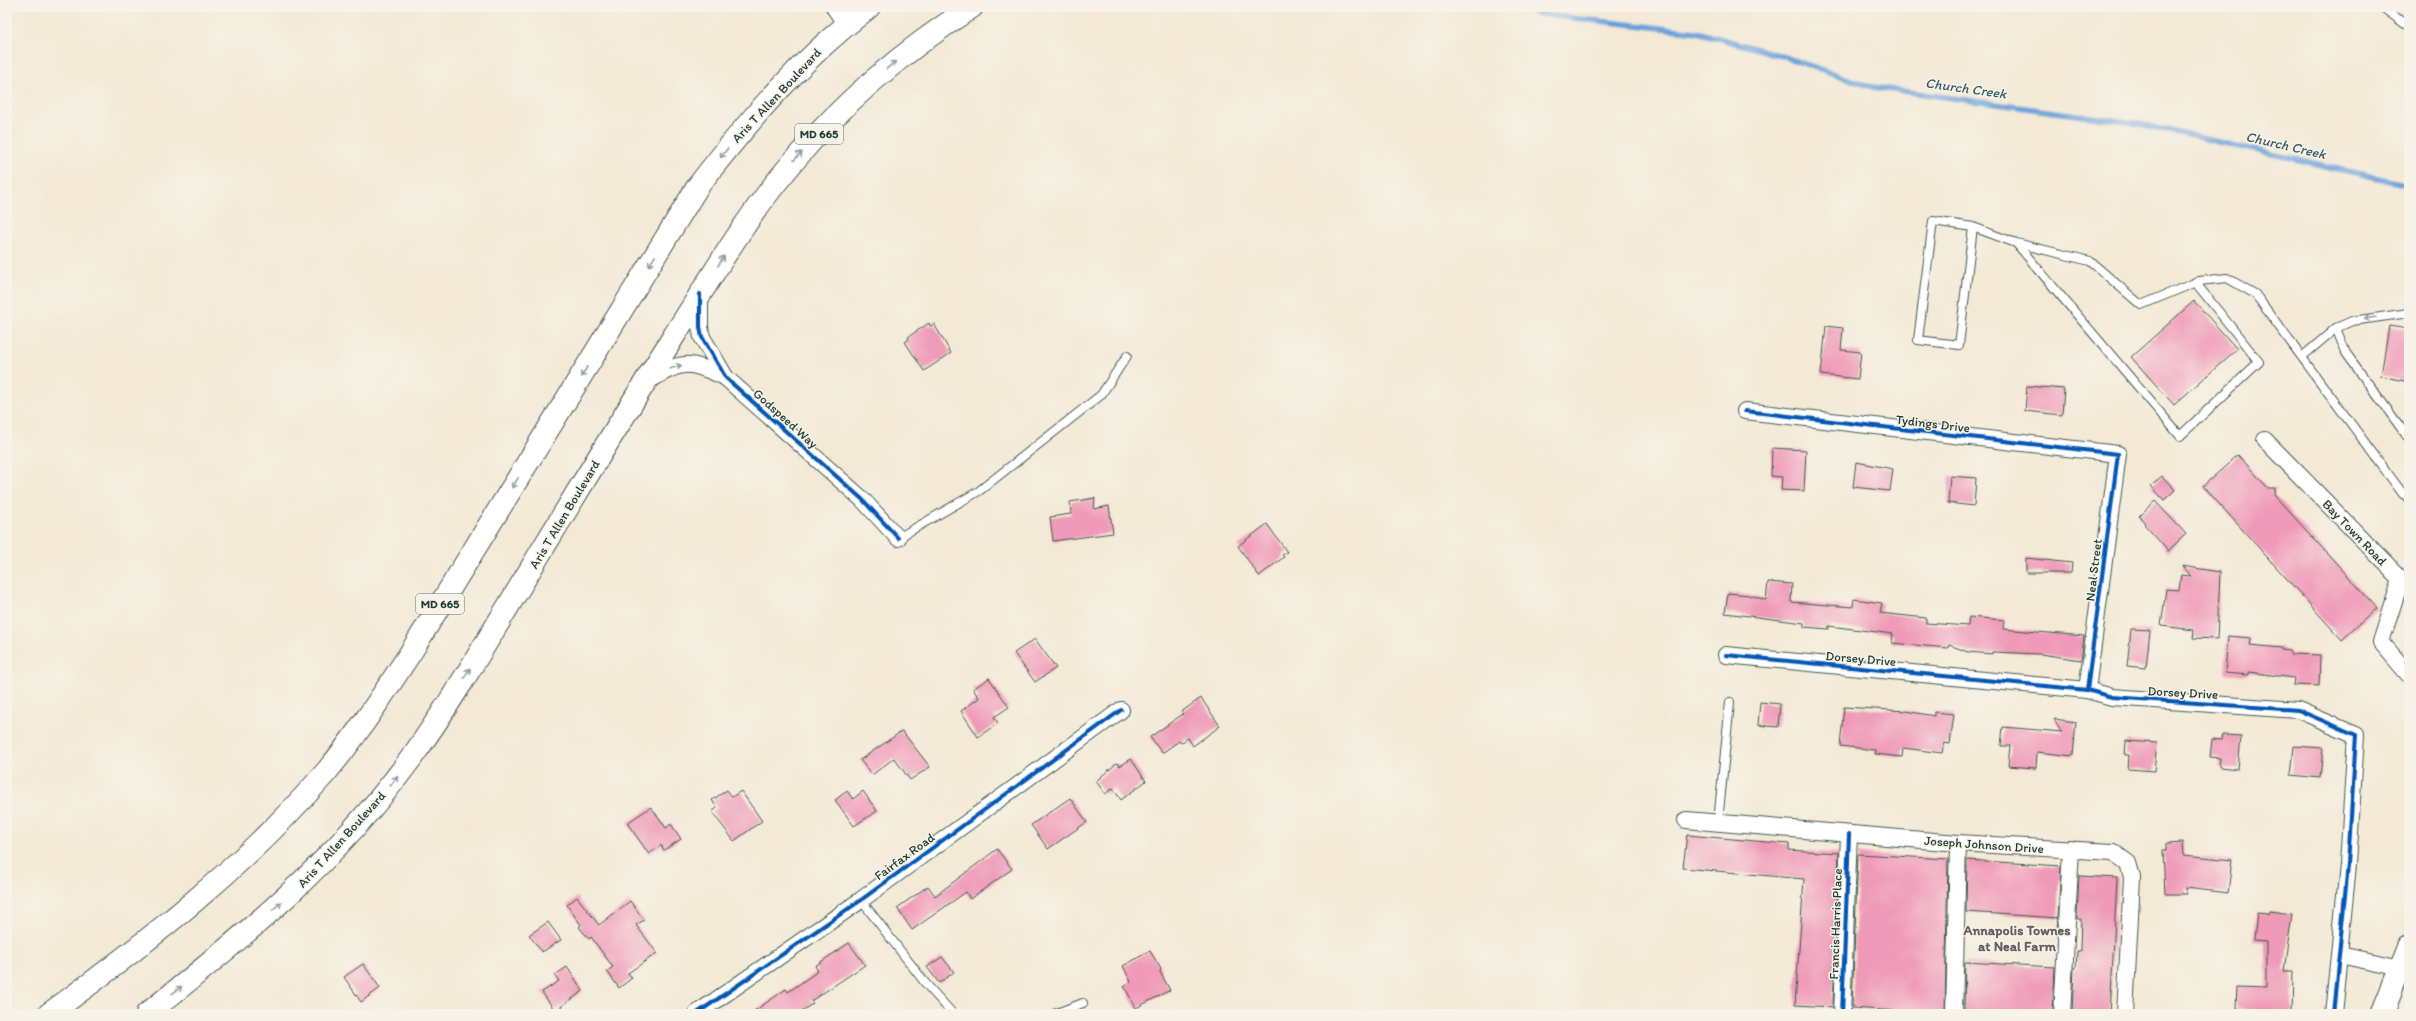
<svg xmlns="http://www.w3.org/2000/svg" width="2416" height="1021" viewBox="0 0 2416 1021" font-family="Itim,sans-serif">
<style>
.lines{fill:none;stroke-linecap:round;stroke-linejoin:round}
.stream{stroke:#69a2d8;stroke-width:5.5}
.building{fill:#ef9ab8}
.lane-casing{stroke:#3f574c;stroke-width:10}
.street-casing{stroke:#3f574c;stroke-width:18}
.secondary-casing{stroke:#3f574c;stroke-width:24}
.primary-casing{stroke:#3f574c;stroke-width:24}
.lane{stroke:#fff;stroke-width:8}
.street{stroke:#fff;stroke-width:16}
.secondary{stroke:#fff;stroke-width:22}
.primary{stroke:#fff;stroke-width:22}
.cycleway-casing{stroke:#f7f3e8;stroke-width:6}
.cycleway{stroke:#0057b8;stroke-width:4}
.oneway{stroke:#8f9e9a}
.labels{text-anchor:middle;stroke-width:3;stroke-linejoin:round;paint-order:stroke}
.shield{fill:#f7f3e8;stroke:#60746a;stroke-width:1}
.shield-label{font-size:12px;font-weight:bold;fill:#1f3d34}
.street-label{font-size:13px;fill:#1f3d34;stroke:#f7f3e8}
.water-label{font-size:14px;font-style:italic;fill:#355b65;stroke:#f7f3e8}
.neighbourhood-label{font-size:14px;font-weight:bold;fill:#685e62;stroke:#f7f3e8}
</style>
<rect width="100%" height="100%" fill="#f7f3e8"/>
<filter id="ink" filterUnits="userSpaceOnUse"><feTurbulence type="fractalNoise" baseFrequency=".025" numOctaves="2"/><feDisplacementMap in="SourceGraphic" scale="8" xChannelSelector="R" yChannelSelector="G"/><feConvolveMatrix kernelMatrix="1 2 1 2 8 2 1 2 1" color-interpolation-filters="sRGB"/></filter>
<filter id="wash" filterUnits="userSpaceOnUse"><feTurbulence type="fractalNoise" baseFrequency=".012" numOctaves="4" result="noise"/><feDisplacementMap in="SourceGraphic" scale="16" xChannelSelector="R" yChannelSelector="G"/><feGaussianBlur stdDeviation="0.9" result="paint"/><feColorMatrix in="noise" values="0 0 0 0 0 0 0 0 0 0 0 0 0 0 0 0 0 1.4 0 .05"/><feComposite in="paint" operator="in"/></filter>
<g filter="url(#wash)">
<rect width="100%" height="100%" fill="#f3e9d5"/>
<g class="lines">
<polyline class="stream" points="1524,7 1537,14 1697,32 1782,56 1872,87 2135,123 2409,185"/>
</g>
<g id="blocks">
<g class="building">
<polygon points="2194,301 2237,349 2174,405 2131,357"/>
<polygon points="929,323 930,326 934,324 951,353 924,371 905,342 909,339 908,337"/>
<polygon points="1826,326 1843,328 1841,350 1861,352 1858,379 1821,375"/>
<polygon points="2389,326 2409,329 2409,382 2381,376"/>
<polygon points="2027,386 2064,389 2062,415 2025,411"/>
<polygon points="1772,448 1806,450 1804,491 1781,490 1782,477 1771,476"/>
<polygon points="2238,455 2268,488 2275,488 2274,495 2377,608 2342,640 2203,486"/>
<polygon points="1856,462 1893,469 1890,491 1853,487"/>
<polygon points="1950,476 1976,478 1974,506 1948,503"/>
<polygon points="2162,476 2175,490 2164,500 2151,486"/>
<polygon points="1095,498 1094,509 1109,506 1113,533 1053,541 1050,517 1071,514 1070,502"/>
<polygon points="2155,501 2186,534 2168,551 2144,524 2145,523 2139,516"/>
<polygon points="1267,524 1287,552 1282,555 1284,557 1259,576 1238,546"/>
<polygon points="2026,558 2072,563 2071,573 2026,573"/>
<polygon points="2182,566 2220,572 2217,639 2193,638 2194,630 2161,626 2166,589 2179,590 2181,575 2191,576"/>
<polygon points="1768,582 1792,584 1791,602 1853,607 1854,599 1882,603 1880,613 1926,618 1926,623 1968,626 1969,617 2004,620 2003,629 2084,636 2081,660 2040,654 1992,652 1992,654 1968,652 1949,645 1948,648 1892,643 1893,634 1829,626 1829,629 1804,627 1804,623 1725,613 1728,593 1749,595 1766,600"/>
<polygon points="2131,629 2150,630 2146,668 2127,666"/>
<polygon points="2228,636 2251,638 2250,645 2282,648 2282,650 2290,651 2290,654 2320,655 2319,686 2293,685 2294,678 2248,672 2248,675 2225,673"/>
<polygon points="1035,639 1056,668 1035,682 1014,653"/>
<polygon points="989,678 1009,707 994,717 998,723 978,737 961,711 979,698 973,689"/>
<polygon points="1201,698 1220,726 1193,746 1188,738 1181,743 1179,741 1162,753 1150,737 1183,714 1181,712"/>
<polygon points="1760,702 1780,704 1778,727 1758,725"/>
<polygon points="1844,707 1906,711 1934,716 1934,712 1954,714 1950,744 1944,743 1942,753 1903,748 1902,757 1875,754 1875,750 1840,746"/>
<polygon points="2054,719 2076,722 2073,756 2037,752 2036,768 2008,766 2010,746 2001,746 2003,727 2062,732"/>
<polygon points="902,731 930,767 910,780 894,758 872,775 860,760"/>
<polygon points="2223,735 2241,736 2238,769 2219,767 2220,758 2210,757 2212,739 2222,740"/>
<polygon points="2126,741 2157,743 2154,771 2128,769 2129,755 2125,755"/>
<polygon points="2294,746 2323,748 2320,778 2291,775"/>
<polygon points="1131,759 1146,781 1121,800 1113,788 1105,794 1096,781 1117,763 1120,766"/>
<polygon points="727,790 732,797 741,791 762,821 734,841 712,812 717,808 712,800"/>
<polygon points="847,791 853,799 863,791 877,811 854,826 835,800"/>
<polygon points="1070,798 1087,822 1048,849 1031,825"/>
<polygon points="651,807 666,828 671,824 681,839 664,850 661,845 649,854 627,823"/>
<polygon points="1687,835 1789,844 1789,850 1839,853 1833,1007 1795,1005 1804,879 1683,868"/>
<polygon points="2183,842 2184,855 2232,860 2228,893 2186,888 2186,894 2165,894 2163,850 2166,850 2166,843"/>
<polygon points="997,849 1012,869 970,899 966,892 912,930 897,908 928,886 935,896"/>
<polygon points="1858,854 1948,859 1945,1014 1852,1008"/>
<polygon points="1967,860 2061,866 2058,918 1966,912"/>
<polygon points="2079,876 2117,878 2110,1014 2072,1014 2074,968 2076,968 2077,952 2080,952 2081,919 2077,919"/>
<polygon points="577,897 599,925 630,901 644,920 636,925 657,953 628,973 632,978 619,988 607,971 613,967 591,937 589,939 579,927 581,925 567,905"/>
<polygon points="2269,911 2292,914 2284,971 2293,971 2292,1014 2254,1014 2254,1009 2236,1008 2237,987 2266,988 2266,942 2254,941 2257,913 2268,914"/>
<polygon points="548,922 561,940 542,952 529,935"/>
<polygon points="849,943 865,965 811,1001 813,1003 798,1014 750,1014 786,989 788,992 818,971 815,966"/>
<polygon points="1150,951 1161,969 1160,972 1170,990 1136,1008 1124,986 1131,982 1123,966"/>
<polygon points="942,957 954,972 939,983 927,967"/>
<polygon points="1965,962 2055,967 2053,1014 1964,1014"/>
<polygon points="363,964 380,988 361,1002 344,977"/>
<polygon points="567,967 583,991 555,1011 542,992 559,981 555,975"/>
</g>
</g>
</g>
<g filter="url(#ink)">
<use href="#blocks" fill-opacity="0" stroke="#3f574c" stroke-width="1"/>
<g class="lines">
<defs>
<g id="lane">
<polyline points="2382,7 2409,27"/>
<polyline points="1973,227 1933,221 1918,340 1959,345 1973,227 2016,243 2090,261 2141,305 2199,281 2227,278 2255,294 2403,494 2409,498"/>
<polyline points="2016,243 2180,436 2259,362 2195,282"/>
<polyline points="2336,328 2346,353 2409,439"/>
<polyline points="2303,356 2336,328 2352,321 2409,313"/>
<polyline points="898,538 979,491 1101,395 1127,356"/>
<polyline points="1718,822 1730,702"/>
<polyline points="861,900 926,984 953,1014"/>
<polyline points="1054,1014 1083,1003"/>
</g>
<g id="street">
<polyline points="834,7 846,25"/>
<polyline points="700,295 700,327 702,337 726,378 862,499 898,538"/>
<path d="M645 383C682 361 685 359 725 377"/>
<polyline points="1745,411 2118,454 2087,690"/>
<polyline points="2265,440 2401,579 2381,642 2409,675"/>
<polyline points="1726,655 2087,690 2112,697 2298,710 2356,735 2348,865 2333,1014"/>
<polyline points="1686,820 1958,843 2113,852 2128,863 2132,877 2125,1014"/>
<polyline points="2340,955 2400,968"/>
<polyline points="696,1014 861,900 1121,710"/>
<polyline points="1842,1014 1849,834"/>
<polyline points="1954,1014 1958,843"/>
<polyline points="2062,1014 2071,849"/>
</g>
<polyline id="secondary" points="2382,1014 2409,946"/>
<g id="primary">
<path d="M49 1014C148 942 247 864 327 771 358 734 384 693 411 652L698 186C749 120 802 58 869 7"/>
<path d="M147 1014C246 935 336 861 412 757 450 704 484 646 518 590 570 503 623 417 677 331 714 273 748 214 793 162 844 101 905 50 972 7"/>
</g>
</defs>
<use href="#lane" class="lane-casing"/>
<use href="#street" class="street-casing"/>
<use href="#secondary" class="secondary-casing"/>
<use href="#primary" class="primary-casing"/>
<use href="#lane" class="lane"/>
<use href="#street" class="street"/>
<use href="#secondary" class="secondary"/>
<use href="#primary" class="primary"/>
<defs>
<g id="cycleway">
<polyline points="700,294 700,327 702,337 726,378 862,499 898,538"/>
<polyline points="1745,411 2118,454 2087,690"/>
<polyline points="1726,655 2087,690 2112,697 2298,710 2356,735 2348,865 2333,1014"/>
<polyline points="696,1014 861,900 1121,710"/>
<polyline points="1842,1014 1849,834"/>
</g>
</defs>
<use href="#cycleway" class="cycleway-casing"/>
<use href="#cycleway" class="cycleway"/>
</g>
<defs><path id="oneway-shaft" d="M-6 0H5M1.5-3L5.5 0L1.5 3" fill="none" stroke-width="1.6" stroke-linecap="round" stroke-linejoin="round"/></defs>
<g class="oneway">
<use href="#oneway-shaft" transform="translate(891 65) rotate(-40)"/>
<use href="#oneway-shaft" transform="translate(724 153) rotate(128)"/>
<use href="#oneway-shaft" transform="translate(798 156) rotate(-47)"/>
<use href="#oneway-shaft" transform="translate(652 261) rotate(122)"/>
<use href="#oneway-shaft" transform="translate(721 261) rotate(-58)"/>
<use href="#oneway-shaft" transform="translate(2370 318) rotate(173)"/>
<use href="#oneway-shaft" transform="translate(676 367) rotate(-17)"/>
<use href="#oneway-shaft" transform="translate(584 372) rotate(122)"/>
<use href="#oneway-shaft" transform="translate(515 483) rotate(122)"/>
<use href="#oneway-shaft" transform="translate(467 673) rotate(-59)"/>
<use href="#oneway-shaft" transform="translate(394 781) rotate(-53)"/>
<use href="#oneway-shaft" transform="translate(277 906) rotate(-42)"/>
<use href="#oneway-shaft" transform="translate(177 990) rotate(-38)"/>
</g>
</g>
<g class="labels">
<g class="shield">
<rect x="795" y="124" width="48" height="20" rx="3"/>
<rect x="416" y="594" width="48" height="20" rx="3"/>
</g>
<g class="shield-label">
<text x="819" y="138">MD 665</text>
<text x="440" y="608">MD 665</text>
</g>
<g class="street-label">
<text transform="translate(776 95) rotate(-47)" y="5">Aris T Allen Boulevard</text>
<text transform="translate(786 418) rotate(42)" y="5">Godspeed Way</text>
<text transform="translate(1933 423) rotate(7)" y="5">Tydings Drive</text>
<text transform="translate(564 514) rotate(-59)" y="5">Aris T Allen Boulevard</text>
<text transform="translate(2355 532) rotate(46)" y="5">Bay Town Road</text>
<text transform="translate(2093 570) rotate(-83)" y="5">Neal Street</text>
<text transform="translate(1861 658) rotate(5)" y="5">Dorsey Drive</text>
<text transform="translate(2183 692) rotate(3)" y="5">Dorsey Drive</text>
<text transform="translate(341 839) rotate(-48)" y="5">Aris T Allen Boulevard</text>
<text transform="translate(1984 844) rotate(4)" y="5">Joseph Johnson Drive</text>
<text transform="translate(904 856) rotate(-36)" y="5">Fairfax Road</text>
<text transform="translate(1835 924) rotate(-88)" y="5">Francis Harris Place</text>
</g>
<g class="water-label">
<text transform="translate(1966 88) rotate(8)" y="5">Church Creek</text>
<text transform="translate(2286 145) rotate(13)" y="5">Church Creek</text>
</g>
<g class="neighbourhood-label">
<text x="2017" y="935">Annapolis Townes<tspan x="2017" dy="16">at Neal Farm</tspan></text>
</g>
</g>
<rect width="2416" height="1021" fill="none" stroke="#f7f3e8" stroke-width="24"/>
</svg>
